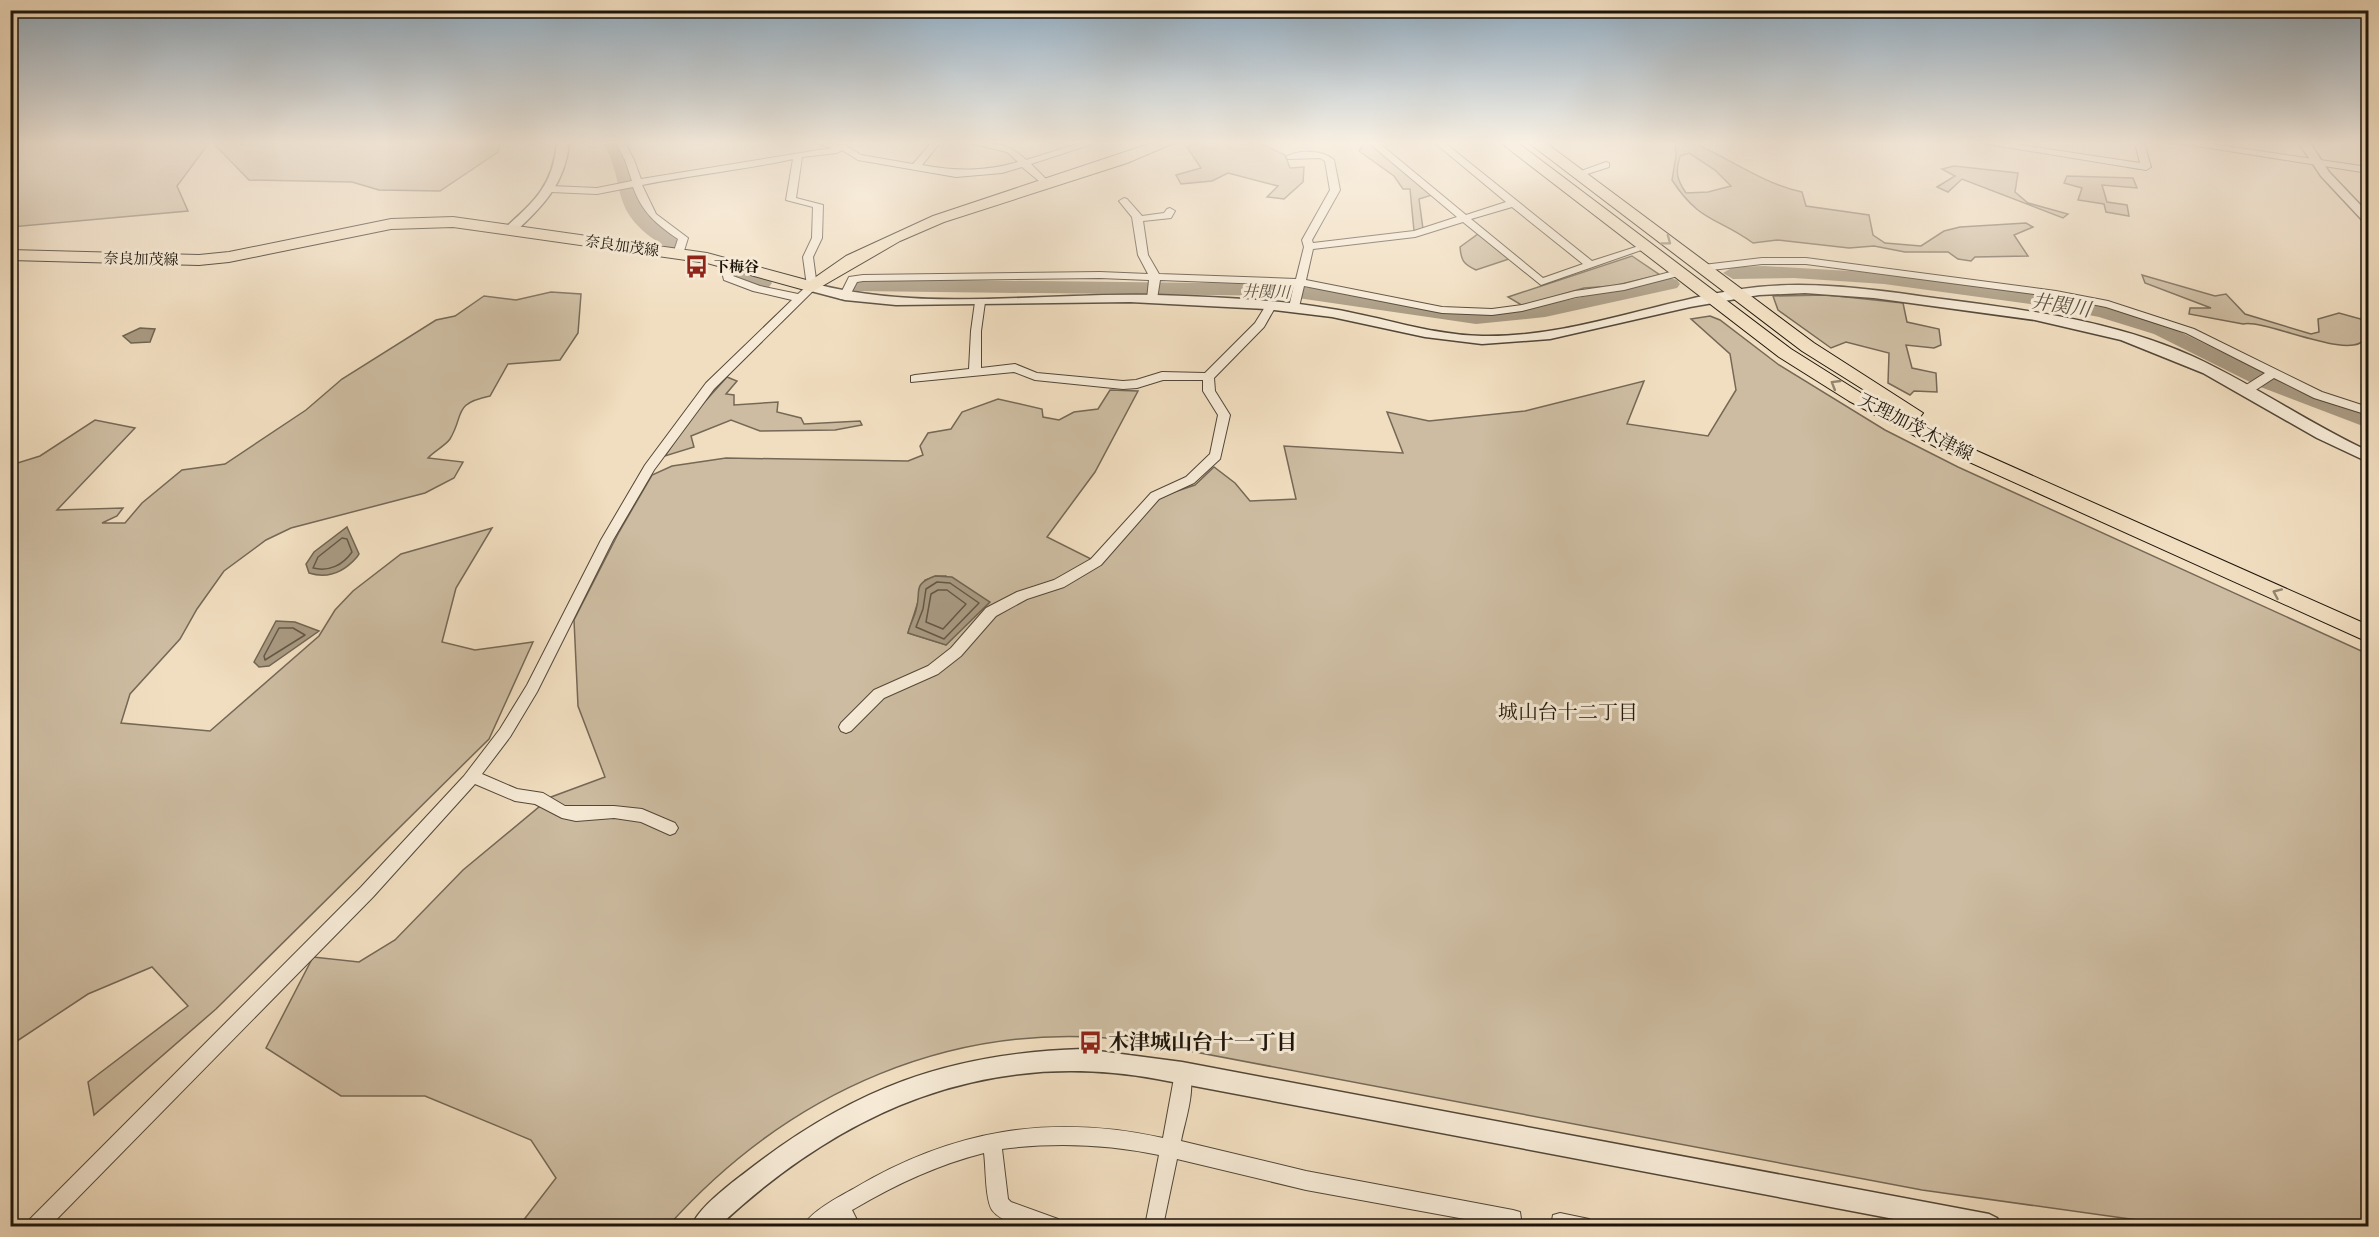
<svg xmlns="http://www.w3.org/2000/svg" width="2379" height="1237" viewBox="0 0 2379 1237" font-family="'IM FELL DW Pica','Noto Serif JP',serif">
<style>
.green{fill:#cdbca1;stroke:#756856;stroke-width:1.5;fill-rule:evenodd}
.water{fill:#a99a82;stroke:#716552;stroke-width:1.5}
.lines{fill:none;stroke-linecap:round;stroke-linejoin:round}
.shore{stroke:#635846;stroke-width:1.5}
.river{fill:#a99a82;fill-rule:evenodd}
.minor-casing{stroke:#524738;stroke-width:2}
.tertiary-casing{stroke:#524738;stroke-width:3}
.primary-casing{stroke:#1d150a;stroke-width:2}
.minor{fill:#f6ead6;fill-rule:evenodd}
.tertiary{fill:#f6ead6;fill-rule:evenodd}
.primary{fill:#f1dec0;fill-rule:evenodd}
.oneway{stroke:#92846e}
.labels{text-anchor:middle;stroke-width:6;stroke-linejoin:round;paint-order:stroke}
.far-street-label{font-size:15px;fill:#1d150a;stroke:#f6ead6}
.far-poi-label{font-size:15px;font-weight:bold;fill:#1d150a;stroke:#f6ead6;text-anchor:start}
.far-water-label{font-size:16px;font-style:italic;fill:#5c5140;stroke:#f6ead6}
.street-label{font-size:18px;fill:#1d150a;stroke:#f6ead6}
.water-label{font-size:20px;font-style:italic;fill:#5c5140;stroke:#f6ead6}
.neighbourhood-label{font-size:20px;fill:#1d150a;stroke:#f6ead6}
.near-poi-label{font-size:21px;font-weight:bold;fill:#1d150a;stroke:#f6ead6;text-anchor:start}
</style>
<rect width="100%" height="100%" fill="#f1dec0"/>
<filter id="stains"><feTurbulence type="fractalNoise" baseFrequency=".00333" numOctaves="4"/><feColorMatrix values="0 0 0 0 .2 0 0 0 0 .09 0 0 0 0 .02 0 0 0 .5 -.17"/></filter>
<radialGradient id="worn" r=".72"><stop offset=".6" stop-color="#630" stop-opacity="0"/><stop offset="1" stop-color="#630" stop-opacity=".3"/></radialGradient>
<g class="green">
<polygon points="11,143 209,143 177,186 188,211 11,227"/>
<polygon points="213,143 500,143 498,152 440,191 379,190 352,182 249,180"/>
<polygon points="1196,143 1260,143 1285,155 1290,168 1304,167 1303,182 1284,199 1267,197 1278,186 1228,173 1212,181 1181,184 1176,175 1201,168 1187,147"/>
<polygon points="1364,143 1373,143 1432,195 1419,199 1423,229 1414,231 1410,189 1403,189 1394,176 1359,151"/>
<path d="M1675 143C1682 143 1692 142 1698 145 1732 160 1764 184 1802 192L1806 206 1869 215 1873 235 1885 243 1921 246 1944 231 1960 227 2026 223 2033 227 2014 235 2028 256 1975 257 1971 261 1958 259 1948 252H1905L1874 246 1849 248 1777 240 1753 243C1717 217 1700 223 1672 180L1676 156ZM1689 153 1715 170 1731 186 1708 192 1686 193C1677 180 1675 172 1680 156Z"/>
<polygon points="1954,166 2018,173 2015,192 2028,203 2068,214 2063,218 1962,179 1948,192 1937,187 1955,176 1942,169"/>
<polygon points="2067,176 2133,178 2137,188 2102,185 2107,202 2127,205 2129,216 2106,212 2104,204 2078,200 2082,188 2064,183"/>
<path d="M1478 234 1509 259 1476 270C1463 264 1461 260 1460 247Z"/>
<polygon points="1632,256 1660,275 1613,286 1584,288 1523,306 1508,297"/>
<path d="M2142 275 2215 296 2226 294 2245 314 2311 334 2319 332 2318 319 2339 313 2368 321C2369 327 2369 334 2365 339 2350 361 2266 319 2243 324L2189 314 2190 308H2211L2145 283Z"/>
<path d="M551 292 581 294 578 333 560 360 508 364 490 396C452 404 465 414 450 439 445 446 434 451 428 458L463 462 454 478 425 493 291 528 266 540 224 571 197 609 180 639 130 694 121 723 210 731 319 636 335 610 353 591 401 554 492 528 456 588 442 642 475 650 533 642 489 739 216 1009 94 1115 88 1082 188 1006 152 967 88 994 11 1045V465L40 456 95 420 135 428 57 510 123 508 117 516 102 523H125L142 503 182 470 225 464 306 410 342 379 436 320 455 316 484 296 516 300Z"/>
<polygon points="1827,295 1903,303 1907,322 1939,329 1941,345 1934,348 1906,345 1912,368 1936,373 1937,392 1914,391 1910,395 1888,383 1889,353 1846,342 1831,348 1778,310 1773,296"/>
<path d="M1710 316 1720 320 1779 365 1885 430 1958 467 2368 654V1226H2180L1922 1190 1137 1041C955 1017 789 1091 668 1226H519L556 1178 531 1140 425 1096H341L266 1048 313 957 359 962 395 940 463 870 551 797 605 777 578 706 574 620 619 532 652 475 672 466 726 458 908 461 923 455 920 446 928 433 951 429 962 412 998 399 1042 409 1043 417 1059 420 1074 412 1098 409 1110 390 1138 391 1095 472 1047 537 1101 564 1156 498 1195 485 1214 467 1235 483 1250 501 1296 499 1284 446 1403 453 1387 412 1429 421 1525 411 1644 381 1627 424 1708 436 1736 390 1730 354 1691 319ZM936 576H946L972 618 946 645 908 633 925 580Z"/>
<polygon points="727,377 737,381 726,394 734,395 734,405 778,402 777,412 801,418 804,424 860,421 862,425 835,430 760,431 731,420 691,436 694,447 665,456 691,417"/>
</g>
<g class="water">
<polygon points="140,328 155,329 150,342 131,343 123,336"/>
<path d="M347 527 359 554 357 557C344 572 328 579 309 573L306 564 314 552Z"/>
<path d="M935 576 952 577 990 602 946 645 908 633C910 624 914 618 916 610 922 591 911 585 935 576Z"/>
<polygon points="276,621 295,622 319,631 269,666 259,667 254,662"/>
</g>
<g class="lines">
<g class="shore">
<path d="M342 538 347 539 352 552C343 565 329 572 313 568L318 557Z"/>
<polygon points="937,582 950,583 979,603 944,639 916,627 923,609 926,589"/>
<polygon points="938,590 947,590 966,604 943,629 926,622 931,594"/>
<polygon points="279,628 293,628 305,635 265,660 264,656"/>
</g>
<g class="river">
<path d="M603 143H620C631 162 631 182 640 202 647 219 666 231 681 240L684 244 681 248C670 251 664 246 655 240 608 207 627 183 603 143Z"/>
<polygon points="1764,266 1884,273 2038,293 2101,305 2168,326 2273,377 2368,412 2368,428 2258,386 2154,334 2099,317 2038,305 1884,284 1794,278 1733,279 1723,273 1733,267"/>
<polygon points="742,272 769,279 772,283 769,287 762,289 735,282 732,278"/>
<polygon points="1670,278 1677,280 1680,284 1677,288 1545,317 1476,324 1284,296 857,291 850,289 847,285 850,281 857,279 1284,284 1476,312 1545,305"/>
</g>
<defs>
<g id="minor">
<path d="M616 143H625L634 160 641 179 831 148 816 143 845 145 861 155 913 164 931 143H940L922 165C955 171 984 172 1018 162L1007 152 969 143C994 143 1007 142 1026 160L1080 143H1095L1031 164 1050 183 1045 186 1022 167 1002 173 956 177 858 160 842 150 837 153 802 157 796 198 823 205 822 238 813 257 817 287 714 389 654 470 613 540 537 692 510 737 482 774 517 789 543 793 565 806H614L642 809 675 823 678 828 675 833 670 835 641 822 614 818 576 821 562 818 535 804 515 801 475 784 373 897 50 1226H28L30 1219 361 887 464 776 500 729 527 685 601 540 645 465 706 383 792 300 753 291 724 280 722 272 730 262 734 261 739 264 732 272 733 276 760 286 798 294 807 286 803 257 812 238 813 207 786 200 793 159C743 170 692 175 642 185L656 214 688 238 683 254 678 257 673 254 678 239C656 224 642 212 633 187L597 194 551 192 546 189 551 186 597 188 632 181 625 160Z"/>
<path d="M1369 143H1379L1466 215 1506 202 1435 143H1445L1592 261 1645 244 1650 247 1541 285 1463 222 1415 237 1313 249 1306 280 1442 307 1492 309 1522 305 1575 291 1624 284 1678 270 1683 273 1682 275 1624 290 1576 297 1522 311 1492 315 1442 313 1304 286 1299 307 1294 310 1289 307 1294 285 1160 280 1157 299 1152 302 1147 299 1149 280 1100 278 863 281 857 282 848 299H840L839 297 849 277 863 275 1100 272 1148 274 1138 255 1132 217 1119 201 1124 198 1127 199 1142 216 1164 213 1167 209 1170 208 1175 211 1171 218 1143 221 1148 255 1159 274 1296 279 1304 247 1302 240 1330 190 1325 161 1320 158 1288 159 1286 157C1298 149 1324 150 1334 160L1340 190 1312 240 1313 243 1414 231 1457 217ZM1512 207 1583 264 1543 278 1471 219Z"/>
<polygon points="1981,143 2007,143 2140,163 2135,143 2144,143 2151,167 2146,170"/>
<polygon points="2178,143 2204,143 2368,167 2368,173"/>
<polygon points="2362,143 2368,143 2368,151 2365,150"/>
<polygon points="1606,162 1609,163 1609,167 1578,177 1573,174"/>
<polygon points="1762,258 1806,258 2056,291 2108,301 2194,329 2322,392 2368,407 2368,415 2314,398 2274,378 2251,393 2243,393 2243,387 2265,373 2186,333 2106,307 2056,297 1806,264 1762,264 1703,271 1698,268 1703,265"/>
<polygon points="980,299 985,302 981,331 981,368 1015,364 1037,373 1123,381 1136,380 1162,372 1205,373 1255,323 1268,302 1276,302 1277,304 1264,327 1214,378 1215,391 1230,415 1220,459 1194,483 1159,499 1101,565 1064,587 1027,599 996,616 961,656 938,674 884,698 851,731 846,733 841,731 839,727 841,723 874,690 928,666 951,648 986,608 1017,592 1054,580 1091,559 1151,493 1186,477 1210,454 1218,415 1203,391 1203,380 1163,380 1137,388 1123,389 1035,380 1014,372 911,382 911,376 915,375 969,369 971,331 975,302"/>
<path d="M1182 1064 1188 1067C1197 1088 1185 1120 1181 1141L1306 1171 1513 1210 1520 1212 1522 1226H1503L1306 1190 1177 1159 1163 1226H1145L1159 1155C1107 1144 1055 1142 1002 1149L1008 1199 1011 1202 1058 1219 1060 1226C1041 1226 1005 1228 992 1210 985 1199 986 1166 984 1153 937 1165 896 1184 854 1209L852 1210 860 1226H840L837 1221 829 1226H804C808 1213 840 1196 853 1189 952 1130 1050 1113 1163 1138L1176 1067Z"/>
<polygon points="1560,1213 1589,1219 1591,1226 1551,1226 1553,1215"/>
</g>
<g id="tertiary">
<path d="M557 143H569C565 184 543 206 514 233H506V227C535 201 553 185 557 143Z"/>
<polygon points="2299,143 2310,143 2329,172 2368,213 2368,223 2364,222 2321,176"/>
<path d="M812 283C923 313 1042 292 1156 295 1215 297 1274 299 1332 309 1382 317 1431 335 1482 336 1576 338 1665 297 1758 287 1817 281 1876 290 1934 298 2021 309 2111 320 2192 356 2253 384 2308 423 2368 451V462L2317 438 2203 373 2121 340 2035 320 1874 298 1805 293 1759 295 1690 307 1550 339 1482 344 1425 337 1332 317 1266 309 1130 302 896 305 845 300 807 290V284Z"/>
<path d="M1083 1049 1182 1062 1989 1214 1997 1218 2001 1226H1931L1157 1079C986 1048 843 1110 719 1226H692C697 1209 730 1184 746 1172 852 1089 948 1053 1083 1049Z"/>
</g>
<g id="primary">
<polygon points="1152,143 1174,143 1127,163 944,222 900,241 812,292 707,263 453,227 391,229 229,262 199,265 10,260 10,250 199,255 229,252 391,219 453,217 707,253 810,281 846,256 933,216"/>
<polygon points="1501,143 1518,143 1791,349 1861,393 1904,415 1802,351 1529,143 1546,143 1814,343 1923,413 1920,417 1909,417 1950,439 2368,625 2368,642 1936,447 1849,401 1779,357"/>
</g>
</defs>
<use href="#minor" class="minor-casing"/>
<use href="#tertiary" class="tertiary-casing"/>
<use href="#primary" class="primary-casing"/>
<use href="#minor" class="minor"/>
<use href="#tertiary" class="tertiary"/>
<use href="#primary" class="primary"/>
</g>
<defs><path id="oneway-chevron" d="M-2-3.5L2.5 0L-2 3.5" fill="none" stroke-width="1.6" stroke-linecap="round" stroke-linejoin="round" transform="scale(1.5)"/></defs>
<g class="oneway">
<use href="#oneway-chevron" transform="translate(1667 241) rotate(37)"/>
<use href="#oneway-chevron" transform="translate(1835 384) rotate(-149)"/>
<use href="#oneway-chevron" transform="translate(2277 593) rotate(-156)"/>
</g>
<linearGradient id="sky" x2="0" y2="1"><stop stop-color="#8faabf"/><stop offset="0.45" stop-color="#f9f0e3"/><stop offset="1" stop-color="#f9f0e3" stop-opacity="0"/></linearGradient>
<rect width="2379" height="317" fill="url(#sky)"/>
<defs>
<symbol id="bus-bare" viewBox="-9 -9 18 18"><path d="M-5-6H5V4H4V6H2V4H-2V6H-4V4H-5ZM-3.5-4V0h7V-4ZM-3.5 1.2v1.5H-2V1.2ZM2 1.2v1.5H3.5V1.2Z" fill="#8f2418" stroke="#f6ead6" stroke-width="2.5" paint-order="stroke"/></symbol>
</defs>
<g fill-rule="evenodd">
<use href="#bus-bare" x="680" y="250" width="33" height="33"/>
<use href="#bus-bare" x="1074" y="1026" width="33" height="33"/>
</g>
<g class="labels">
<g class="far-street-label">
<text transform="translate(622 246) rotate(8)" y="5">奈良加茂線</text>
<text transform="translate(141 259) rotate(1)" y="5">奈良加茂線</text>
</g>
<g class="far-poi-label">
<text x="714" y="272">下梅谷</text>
</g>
<g class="far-water-label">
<text transform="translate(1266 291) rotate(2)" y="6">井関川</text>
</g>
<g class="street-label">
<text transform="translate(1916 427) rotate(27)" y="6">天理加茂木津線</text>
</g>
<g class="water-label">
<text transform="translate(2061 305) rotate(9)" y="7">井関川</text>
</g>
<g class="neighbourhood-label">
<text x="1568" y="719">城山台十二丁目</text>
</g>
<g class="near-poi-label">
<text x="1108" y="1049">木津城山台十一丁目</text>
</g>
</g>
<rect width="2379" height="1237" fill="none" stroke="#f1dec0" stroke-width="36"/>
<rect x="12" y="12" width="2355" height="1213" fill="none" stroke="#1d150a" stroke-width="3"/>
<rect x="18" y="18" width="2343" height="1201" fill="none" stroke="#1d150a" stroke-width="1.5"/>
<rect width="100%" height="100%" filter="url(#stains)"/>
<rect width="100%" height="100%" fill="url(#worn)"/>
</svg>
